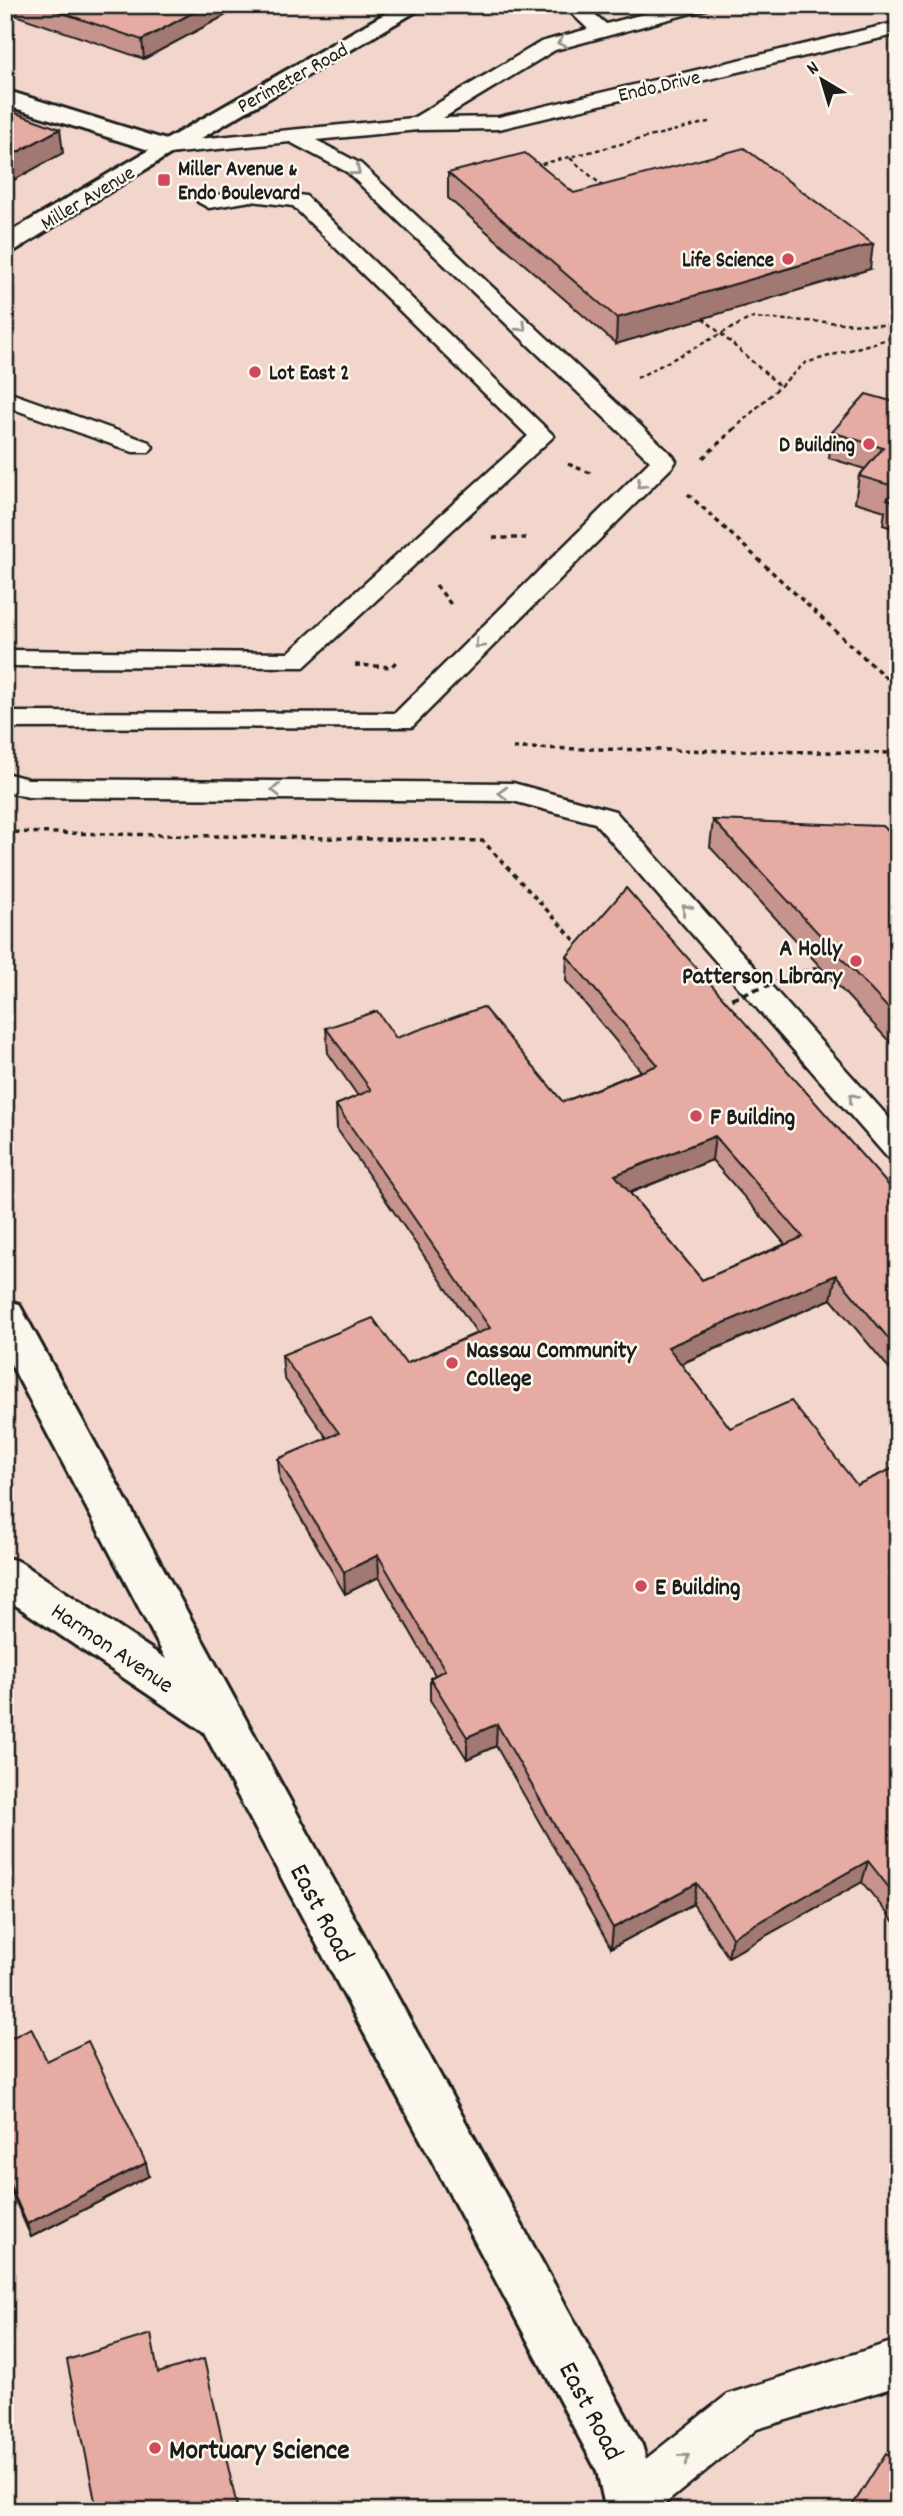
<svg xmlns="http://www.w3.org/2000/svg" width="903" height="2516" viewBox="0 0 903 2516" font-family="Dekko,sans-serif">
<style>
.built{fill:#f2d6cc}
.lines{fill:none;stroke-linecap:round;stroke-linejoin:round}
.service-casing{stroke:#1c1c1c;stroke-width:5}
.minor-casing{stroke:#1c1c1c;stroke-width:6}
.tertiary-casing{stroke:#1c1c1c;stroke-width:6}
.path-far1{stroke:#1c1c1c;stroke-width:2.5;stroke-dasharray:4.5 3.5;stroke-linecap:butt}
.path{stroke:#1c1c1c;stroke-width:3.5;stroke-dasharray:5 4.5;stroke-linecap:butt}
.service{fill:#fbf7ec;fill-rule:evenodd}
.minor{fill:#fbf7ec;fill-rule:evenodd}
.tertiary{fill:#fbf7ec;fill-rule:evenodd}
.path-bridge-far1{stroke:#1c1c1c;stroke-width:3.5;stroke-dasharray:5 4.5;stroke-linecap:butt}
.path-bridge{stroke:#1c1c1c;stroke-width:4.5;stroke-dasharray:7 5;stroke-linecap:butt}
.wall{fill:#c6948c;stroke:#1c1c1c;stroke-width:2;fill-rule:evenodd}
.shaded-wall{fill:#a17872;stroke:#1c1c1c;stroke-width:2}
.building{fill:#e6aca3;stroke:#1c1c1c;stroke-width:2;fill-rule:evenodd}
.oneway{stroke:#97948e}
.poi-dot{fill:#d1495b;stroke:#fbf7ec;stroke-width:2.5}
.labels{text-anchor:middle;stroke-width:5;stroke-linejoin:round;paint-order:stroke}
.far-street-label{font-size:21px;fill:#1c1c1c;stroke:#fbf7ec}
.far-poi-label{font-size:21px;font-weight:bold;fill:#1c1c1c;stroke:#fbf7ec;text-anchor:start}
.poi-label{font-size:24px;font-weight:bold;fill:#1c1c1c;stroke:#fbf7ec;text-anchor:start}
.street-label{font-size:24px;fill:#1c1c1c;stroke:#fbf7ec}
.near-street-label{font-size:28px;fill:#1c1c1c;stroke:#fbf7ec}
.near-poi-label{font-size:28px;font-weight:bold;fill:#1c1c1c;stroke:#fbf7ec;text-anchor:start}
</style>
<rect width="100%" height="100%" fill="#f7e8dd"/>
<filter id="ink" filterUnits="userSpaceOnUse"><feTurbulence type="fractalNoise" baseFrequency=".0143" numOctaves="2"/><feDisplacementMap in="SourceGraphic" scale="14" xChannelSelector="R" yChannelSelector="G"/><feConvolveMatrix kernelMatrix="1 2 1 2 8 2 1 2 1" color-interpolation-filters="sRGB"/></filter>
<g filter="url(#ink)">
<rect class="built" x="5" y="5" width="893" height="2506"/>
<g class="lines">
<defs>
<g id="service">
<polygon points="563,5 584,5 606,24 677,5 708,5 706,9 555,50 443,118 499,117 898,22 898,34 499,129 418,130 316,140 361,164 673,456 676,461 673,466 412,727 5,728 5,712 395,713 650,461 347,172 290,142 168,154 158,148 168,142 413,118 541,42 588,29"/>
<polygon points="251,189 306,196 554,436 304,667 5,666 5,650 288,653 528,436 293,206 251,201 209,208 198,202 202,198"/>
<polygon points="5,391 149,442 153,447 149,452 133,452 5,406"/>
<polygon points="5,773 28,779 513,783 615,811 898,1128 898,1161 887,1157 595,823 513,801 28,797 5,791"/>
<polygon points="898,2340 898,2386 757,2429 656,2511 611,2511 607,2501 614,2484 728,2394"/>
</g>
<g id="minor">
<polygon points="400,5 427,5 176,153 160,153 156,148 160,143"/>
<polygon points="5,1300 19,1304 642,2445 661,2511 606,2511 597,2471 204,1732 5,1598 5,1557 20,1562 166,1659 5,1353"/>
</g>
<polygon id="tertiary" points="5,90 176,143 180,148 14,251 5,253 5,235 149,150 5,105"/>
</defs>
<use href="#service" class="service-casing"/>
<use href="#minor" class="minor-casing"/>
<use href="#tertiary" class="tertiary-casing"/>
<g class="path-far1">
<polyline points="570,158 606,189"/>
<polyline points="534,166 712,121"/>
<polyline points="703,318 781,387"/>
<polyline points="637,378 751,318 898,326"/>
<polyline points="733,430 805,363 898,336"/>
</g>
<g class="path">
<polyline points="703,458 734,429"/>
<polyline points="568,464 593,474"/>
<polyline points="688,494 898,689"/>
<polyline points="493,538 526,538"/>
<polyline points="436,585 453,607"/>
<polyline points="355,665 391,667 396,662"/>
<polyline points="513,748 898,753"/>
<polyline points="5,832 483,841 581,947"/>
</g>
<use href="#service" class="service"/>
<use href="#minor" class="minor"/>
<use href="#tertiary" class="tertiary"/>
<polyline class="path-bridge-far1" points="804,972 824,965"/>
<polyline class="path-bridge" points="720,1003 809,970"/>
</g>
<g class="wall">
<polygon points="5,5 227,5 228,14 144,59 12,14 5,18"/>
<polygon points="448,173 574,193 870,269 616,344 448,198"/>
<polygon points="898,403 898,530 883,525 885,511 855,502 859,476 865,469 829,458 832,432"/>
<polygon points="713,820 898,840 898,1051 710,847"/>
<path d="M567 956 898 1196V1379L831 1299 681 1364 730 1428 857 1485 898 1466V1927L862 1882 728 1957 693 1904 611 1948 496 1746 467 1759 430 1700V1678L435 1675 379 1577 345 1594 280 1482 278 1459 327 1438 284 1378 282 1355 406 1364 477 1333 337 1129 336 1105 358 1096 328 1053 326 1028 396 1038 563 1102 641 1071 566 981ZM712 1160 785 1244 702 1280 630 1193Z"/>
<polygon points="5,2041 149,2176 31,2237 5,2177"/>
</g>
<g class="shaded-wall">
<polygon points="5,5 11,5 12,14 5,18"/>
<polygon points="207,5 227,5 228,14 144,59 142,40"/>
<polygon points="60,129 63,153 5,185 5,159"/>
<polygon points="873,244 870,269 616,344 617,318"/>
<polygon points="715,1136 712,1160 613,1199 615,1175"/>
<polygon points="836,1275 831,1299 666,1370 668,1347"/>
<polygon points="378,1555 379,1577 345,1594 344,1572"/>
<polygon points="497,1724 496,1746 467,1759 467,1737"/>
<polygon points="868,1861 862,1882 728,1957 732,1937"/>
<polygon points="697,1883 693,1904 611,1948 613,1928"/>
<polygon points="146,2163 149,2176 31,2237 27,2224"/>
</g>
<g class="building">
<polygon points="39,5 207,5 142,40"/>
<polygon points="5,109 60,129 5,159"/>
<polygon points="744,148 873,244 617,318 448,173 525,153 574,193"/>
<polygon points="866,394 898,403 898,503 887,499 897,487 859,476 883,448 832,432"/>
<polygon points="713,820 883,826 898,840 898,1019"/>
<path d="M626 888 898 1196V1350L836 1275 668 1347 730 1428 791 1401 857 1485 898 1466V1899L868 1861 732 1937 697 1883 613 1928 497 1724 467 1737 430 1678 445 1670 378 1555 344 1572 278 1459 339 1433 282 1355 373 1318 406 1364 490 1328 336 1105 371 1090 326 1028 377 1011 396 1038 483 1007 563 1102 658 1065 567 956ZM715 1136 803 1237 702 1280 615 1175Z"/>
<polygon points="31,2028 47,2061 88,2041 146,2163 27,2224 5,2174 5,2041"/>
<polygon points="151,2334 158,2373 204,2359 238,2511 97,2511 67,2360"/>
<polygon points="886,2453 898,2461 898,2511 849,2511"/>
</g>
<defs><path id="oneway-chevron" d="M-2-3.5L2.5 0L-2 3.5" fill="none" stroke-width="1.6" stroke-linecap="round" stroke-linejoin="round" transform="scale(1.75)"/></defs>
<g class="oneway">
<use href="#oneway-chevron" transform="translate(562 42) rotate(164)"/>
<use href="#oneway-chevron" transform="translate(356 171) rotate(38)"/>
<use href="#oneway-chevron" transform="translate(522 327) rotate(43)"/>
<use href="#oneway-chevron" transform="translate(641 484) rotate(135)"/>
<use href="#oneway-chevron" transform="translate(479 644) rotate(135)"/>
<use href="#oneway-chevron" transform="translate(276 790) rotate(-179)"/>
<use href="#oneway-chevron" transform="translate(503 793) rotate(-178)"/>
<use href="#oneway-chevron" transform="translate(686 909) rotate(-131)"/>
<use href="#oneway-chevron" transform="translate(853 1098) rotate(-131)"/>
<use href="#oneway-chevron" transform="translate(685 2458) rotate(-39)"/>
</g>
</g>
<g class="poi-dot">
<rect x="157" y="173" width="14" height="14" rx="3.5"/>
<circle cx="788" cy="259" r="7"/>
<circle cx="255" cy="372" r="7"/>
<circle cx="869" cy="444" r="7"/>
<circle cx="856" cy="961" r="7"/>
<circle cx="696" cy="1116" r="7"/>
<circle cx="452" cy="1363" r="7"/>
<circle cx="641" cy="1586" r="7"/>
<circle cx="155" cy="2448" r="7"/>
</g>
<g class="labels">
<g class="far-street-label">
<text transform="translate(292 77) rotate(-29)" y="7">Perimeter Road</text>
<text transform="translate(659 85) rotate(-13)" y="7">Endo Drive</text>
<text transform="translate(87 197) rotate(-31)" y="7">Miller Avenue</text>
</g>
<g class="far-poi-label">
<text x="178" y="175">Miller Avenue &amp;<tspan x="178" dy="24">Endo Boulevard</tspan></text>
<text x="774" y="266" text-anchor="end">Life Science</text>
<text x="269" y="379">Lot East 2</text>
<text x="855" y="451" text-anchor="end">D Building</text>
</g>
<g class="poi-label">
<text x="842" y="955" text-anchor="end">A Holly<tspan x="842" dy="28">Patterson Library</tspan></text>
<text x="710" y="1124">F Building</text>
<text x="466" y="1357">Nassau Community<tspan x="466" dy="28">College</tspan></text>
<text x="655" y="1594">E Building</text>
</g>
<g class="street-label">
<text transform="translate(113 1647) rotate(34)" y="8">Harmon Avenue</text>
</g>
<g class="near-street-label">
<text transform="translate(324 1912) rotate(62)" y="10">East Road</text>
<text transform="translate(593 2410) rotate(62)" y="10">East Road</text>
</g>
<g class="near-poi-label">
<text x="169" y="2458">Mortuary Science</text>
</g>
</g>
<rect width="903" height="2516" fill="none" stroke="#fbf7ec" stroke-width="28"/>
<rect x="14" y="14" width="875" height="2488" fill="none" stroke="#1c1c1c" stroke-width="2.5" filter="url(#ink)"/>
<g transform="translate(822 80) rotate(322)" stroke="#fbf7ec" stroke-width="5" paint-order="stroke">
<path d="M0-5L12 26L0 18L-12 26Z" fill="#1c1c1c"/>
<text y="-10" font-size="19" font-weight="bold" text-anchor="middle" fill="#1c1c1c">N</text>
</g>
</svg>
